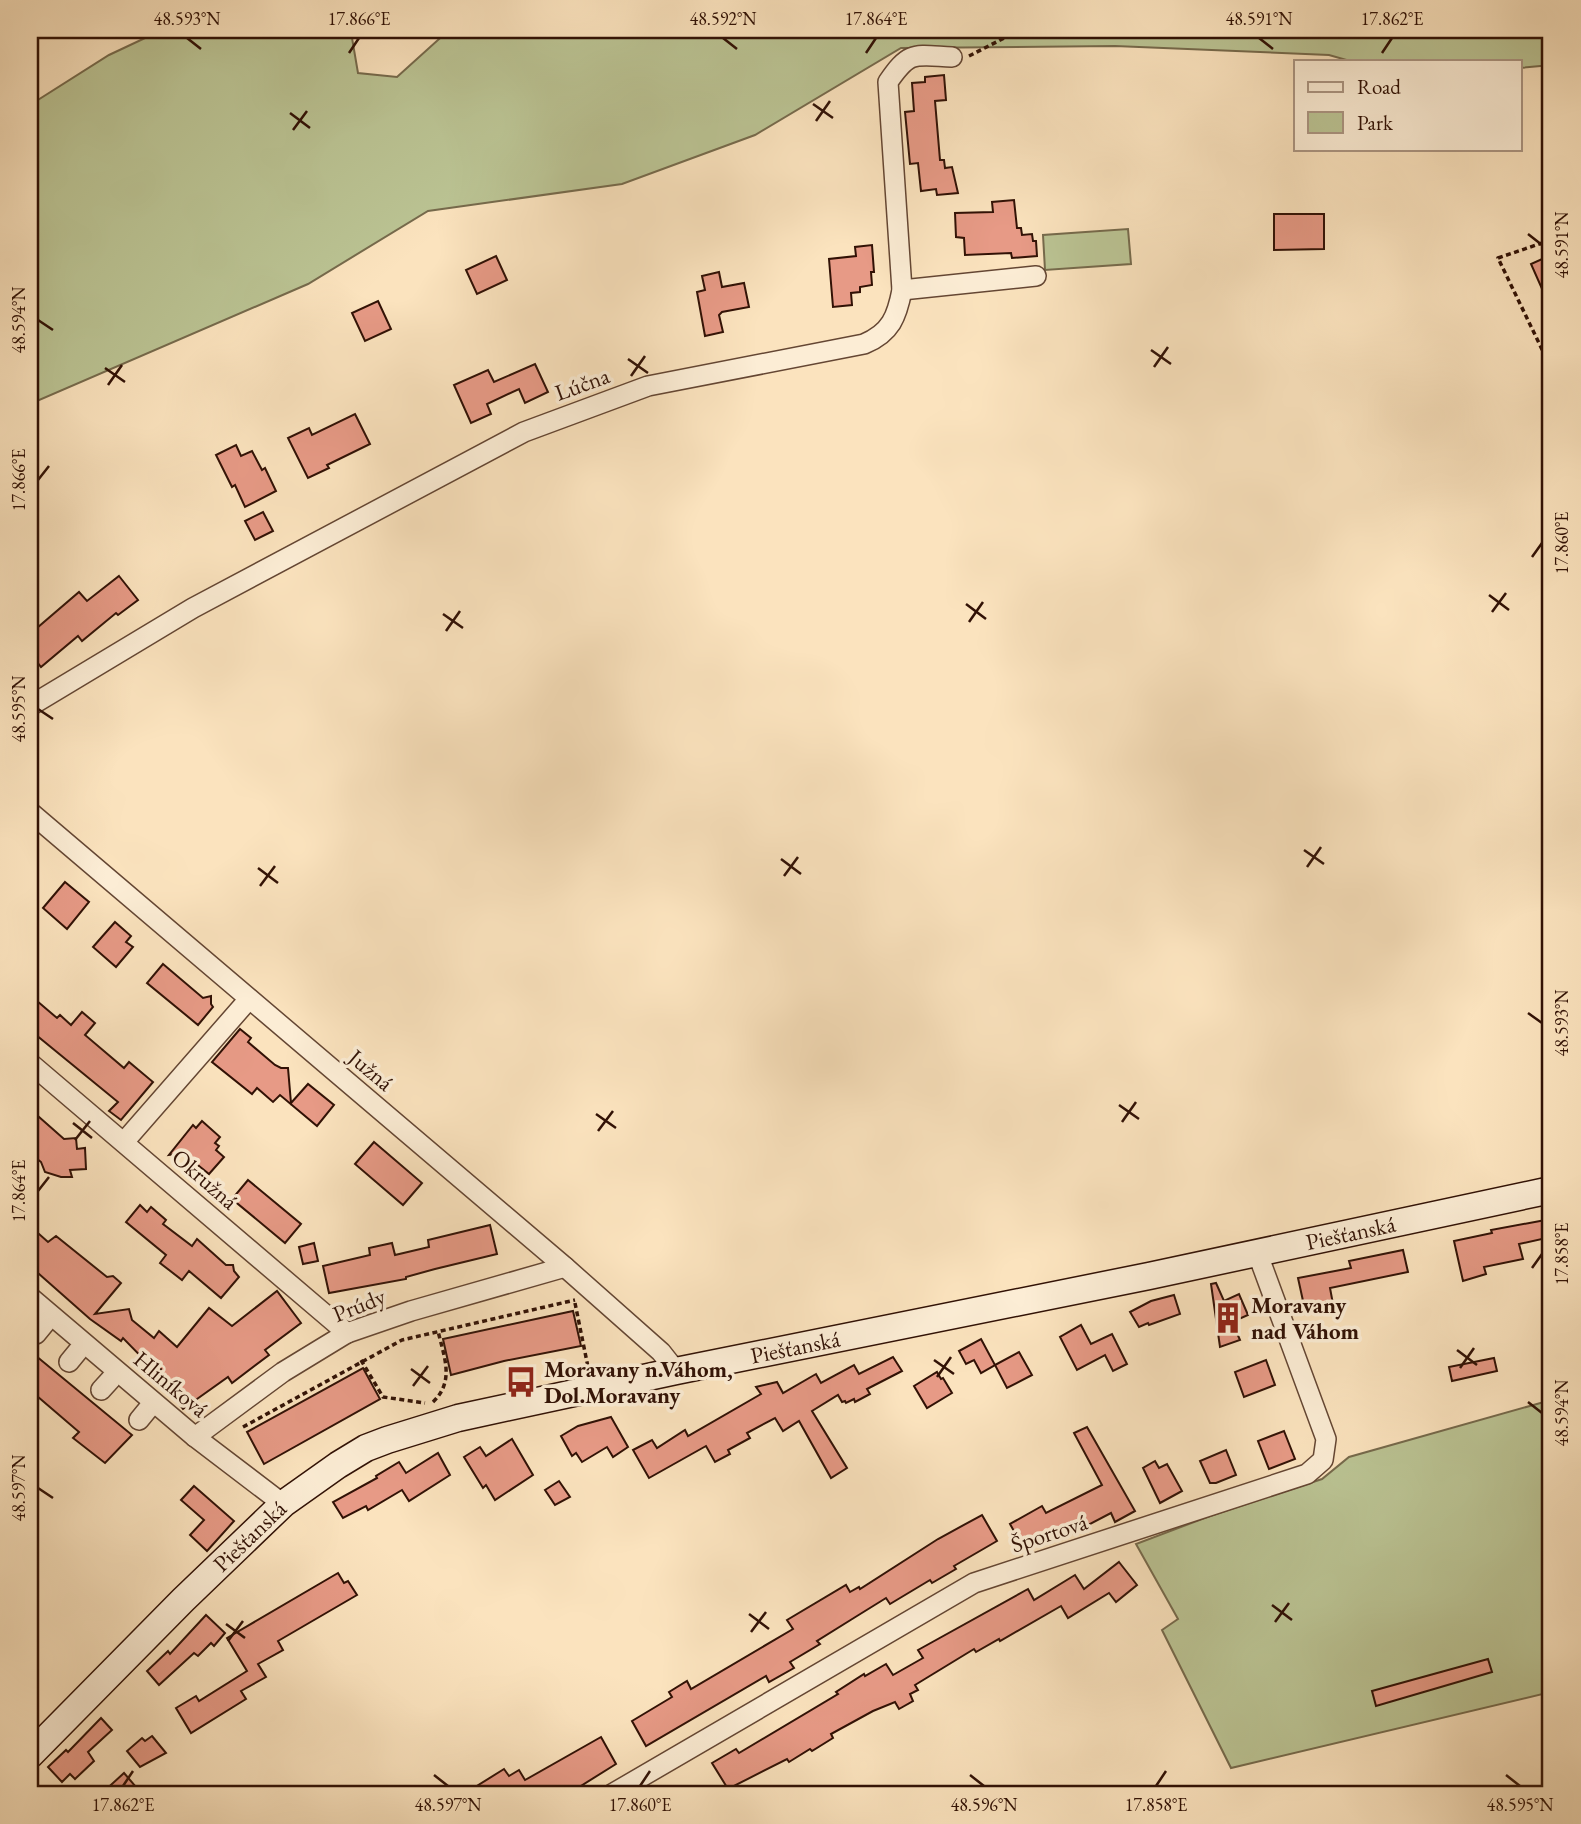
<svg xmlns="http://www.w3.org/2000/svg" width="1581" height="1824" viewBox="0 0 1581 1824" font-family="'EB Garamond',serif">
<style>
.green{fill:#bbc494;stroke:#766a4c;stroke-width:2}
.building{fill:#e79a86;stroke:#311105;stroke-width:2}
.lines{fill:none;stroke-linecap:round;stroke-linejoin:round}
.minor-casing{stroke:#644633;stroke-width:22}
.secondary-casing{stroke:#311105;stroke-width:29}
.path{stroke:#311105;stroke-width:3.5;stroke-dasharray:5 3.5;stroke-linecap:butt}
.minor{stroke:#fcedd5;stroke-width:19}
.secondary{stroke:#fcedd5;stroke-width:26}
.ticks{fill:none;stroke:#311105;stroke-width:2.5}
.labels{text-anchor:middle;stroke-width:7;stroke-linejoin:round;paint-order:stroke}
.street-label{font-size:23px;fill:#311105;stroke:#fcedd5}
.poi-label{font-size:23px;font-weight:bold;fill:#311105;stroke:#fcedd5;text-anchor:start}
.neatline{fill:none;stroke:#311105;stroke-width:2.5}
.ticks-label{font-size:18px;text-anchor:middle;fill:#311105}
</style>
<rect width="100%" height="100%" fill="#fbe3be"/>
<filter id="stains"><feTurbulence type="fractalNoise" baseFrequency=".00286" numOctaves="4"/><feColorMatrix values="0 0 0 0 .2 0 0 0 0 .09 0 0 0 0 .02 0 0 0 .5 -.17"/></filter>
<radialGradient id="worn" r=".72"><stop offset=".6" stop-color="#630" stop-opacity="0"/><stop offset="1" stop-color="#630" stop-opacity=".3"/></radialGradient>
<g class="green">
<polygon points="162,30 348,30 351,32 358,73 397,77 449,30 1551,30 1551,65 1520,68 1520,61 1350,61 1329,55 1115,46 901,48 755,135 622,184 428,211 308,284 30,404 30,105 109,55"/>
<polygon points="1128,229 1131,264 1045,270 1043,235"/>
<polygon points="1551,1400 1551,1692 1231,1768 1162,1630 1178,1619 1136,1544 1210,1516 1322,1479 1349,1457"/>
</g>
<g class="building">
<polygon points="944,75 946,100 935,101 940,160 944,160 945,168 952,167 958,193 937,195 936,189 921,191 918,163 910,164 905,112 914,111 912,83 925,82 925,77"/>
<polygon points="1014,200 1017,228 1021,228 1022,235 1032,234 1033,241 1036,241 1037,256 1012,258 1011,253 965,255 964,238 956,237 955,213 993,212 992,202"/>
<polygon points="1274,214 1324,214 1324,249 1274,250"/>
<polygon points="872,245 874,272 871,272 872,285 860,287 860,292 851,293 852,305 833,307 829,259 856,256 855,247"/>
<polygon points="1551,255 1551,309 1531,264"/>
<polygon points="496,256 507,280 477,294 466,270"/>
<polygon points="719,272 722,287 744,283 749,307 722,312 719,315 723,332 705,336 697,292 705,290 702,276"/>
<polygon points="378,301 391,329 365,341 352,313"/>
<polygon points="535,364 548,392 525,403 519,389 487,404 491,414 471,423 454,385 488,370 494,382"/>
<polygon points="355,414 370,444 327,465 329,468 308,478 288,438 309,428 312,435"/>
<polygon points="236,445 241,456 252,451 262,470 265,468 276,491 245,507 235,485 232,487 216,455"/>
<polygon points="263,512 273,531 255,540 245,521"/>
<polygon points="119,576 138,600 118,615 116,613 82,641 78,636 41,667 30,653 30,634 79,592 87,601"/>
<polygon points="65,882 89,902 67,929 43,908"/>
<polygon points="115,922 131,936 126,942 133,947 116,967 93,947"/>
<polygon points="163,964 203,998 211,996 211,1004 213,1007 198,1025 147,983"/>
<polygon points="30,995 57,1018 60,1015 71,1025 82,1012 95,1023 85,1035 124,1068 129,1062 153,1082 121,1120 109,1111 118,1102 30,1030"/>
<polygon points="240,1029 251,1038 248,1042 275,1065 281,1068 288,1068 291,1103 308,1084 334,1105 317,1126 280,1095 273,1102 257,1088 252,1094 212,1062"/>
<polygon points="30,1109 64,1139 76,1138 77,1149 85,1148 86,1169 70,1170 72,1177 61,1177 45,1172 41,1162 30,1153"/>
<polygon points="202,1121 220,1137 215,1143 219,1146 216,1150 224,1157 209,1174 183,1153 169,1155 193,1125 196,1128"/>
<polygon points="374,1142 422,1183 403,1205 355,1164"/>
<polygon points="248,1180 301,1224 285,1243 232,1199"/>
<polygon points="140,1205 147,1212 151,1207 166,1220 163,1224 192,1246 197,1239 226,1265 233,1265 234,1271 239,1277 221,1298 189,1271 182,1280 160,1263 166,1255 126,1222"/>
<polygon points="1551,1219 1551,1237 1519,1244 1523,1259 1484,1267 1486,1274 1463,1281 1454,1241 1492,1233 1491,1230"/>
<polygon points="490,1225 497,1254 435,1269 406,1277 406,1279 329,1293 323,1266 370,1255 369,1248 392,1243 395,1255 429,1247 428,1240"/>
<polygon points="30,1226 48,1242 56,1236 107,1277 113,1276 121,1283 95,1314 129,1309 132,1320 154,1338 159,1331 177,1347 209,1308 232,1326 277,1291 301,1323 265,1350 269,1355 232,1383 228,1377 183,1409 166,1387 169,1385 123,1338 121,1341 90,1319 30,1266"/>
<polygon points="314,1243 318,1261 303,1264 299,1247"/>
<polygon points="1403,1250 1408,1272 1330,1288 1333,1304 1305,1310 1298,1278 1351,1268 1349,1261"/>
<polygon points="1216,1283 1224,1301 1239,1294 1248,1315 1232,1322 1240,1340 1220,1347 1211,1284"/>
<polygon points="1174,1295 1180,1314 1149,1325 1148,1323 1139,1327 1130,1312 1151,1301"/>
<polygon points="573,1311 581,1346 504,1361 451,1375 443,1339"/>
<polygon points="1081,1325 1091,1344 1112,1334 1127,1364 1113,1371 1105,1355 1077,1370 1060,1337"/>
<polygon points="981,1339 995,1365 981,1373 974,1360 966,1364 959,1351"/>
<polygon points="30,1351 132,1435 105,1463 73,1438 79,1432 30,1390"/>
<polygon points="1019,1352 1032,1375 1007,1388 995,1365"/>
<polygon points="893,1357 902,1371 867,1389 870,1394 855,1402 854,1399 846,1403 845,1401 842,1402 838,1395 812,1411 847,1468 831,1478 799,1421 783,1431 775,1418 747,1433 750,1438 728,1450 730,1454 715,1462 706,1446 649,1478 633,1450 652,1440 657,1448 685,1430 688,1436 761,1394 756,1387 777,1382 783,1393 816,1374 821,1383 854,1365 859,1374"/>
<polygon points="1494,1358 1497,1371 1452,1381 1449,1367"/>
<polygon points="1266,1360 1275,1385 1244,1397 1235,1372"/>
<polygon points="363,1368 380,1399 264,1464 247,1432"/>
<polygon points="937,1372 941,1379 943,1378 952,1393 927,1408 914,1386"/>
<polygon points="611,1417 628,1447 613,1457 607,1447 582,1462 576,1453 572,1456 561,1436 578,1426"/>
<polygon points="1087,1427 1135,1511 1115,1522 1111,1513 1067,1536 1063,1527 1024,1549 1010,1524 1042,1506 1046,1513 1102,1485 1074,1433"/>
<polygon points="1284,1431 1295,1459 1269,1469 1258,1441"/>
<polygon points="512,1439 533,1475 495,1500 486,1485 483,1488 464,1457 480,1447 486,1456"/>
<polygon points="1226,1450 1236,1475 1216,1483 1210,1483 1200,1461"/>
<polygon points="438,1453 450,1475 409,1501 402,1490 368,1510 366,1506 343,1518 333,1502 377,1478 376,1476 399,1462 406,1473"/>
<polygon points="1155,1461 1159,1468 1167,1464 1182,1491 1160,1503 1143,1468"/>
<polygon points="559,1481 570,1497 555,1505 545,1490"/>
<polygon points="194,1486 234,1521 207,1551 190,1535 204,1520 181,1500"/>
<polygon points="982,1515 997,1541 954,1566 956,1569 932,1583 930,1580 890,1604 886,1598 857,1616 817,1641 820,1644 790,1662 794,1668 769,1682 766,1676 646,1746 632,1721 672,1697 669,1692 687,1681 691,1689 793,1629 787,1620 846,1585 850,1592 859,1587 860,1589 938,1539"/>
<polygon points="1119,1562 1137,1585 1116,1602 1109,1593 1068,1618 1061,1606 1000,1641 999,1639 976,1652 974,1649 915,1685 918,1690 910,1694 913,1701 899,1709 895,1702 873,1711 831,1734 833,1738 812,1751 810,1749 789,1762 787,1759 728,1789 712,1763 736,1749 739,1753 838,1694 836,1692 864,1674 865,1676 886,1664 893,1675 923,1658 918,1650 1028,1589 1034,1600 1075,1575 1084,1589"/>
<polygon points="338,1573 344,1583 348,1581 357,1595 278,1641 283,1650 258,1664 266,1677 241,1691 246,1699 191,1733 176,1708 196,1696 199,1701 247,1671 227,1638"/>
<polygon points="206,1615 225,1633 214,1646 211,1643 198,1656 194,1653 159,1685 147,1671 168,1651 170,1654"/>
<polygon points="1488,1659 1492,1672 1376,1706 1372,1691"/>
<polygon points="101,1718 112,1730 88,1752 94,1761 75,1779 70,1774 62,1782 48,1767 66,1750 68,1752"/>
<polygon points="152,1736 166,1753 140,1767 127,1751 142,1738 145,1741"/>
<polygon points="601,1737 616,1764 568,1794 464,1794 504,1769 509,1776 519,1770 525,1780"/>
<polygon points="124,1773 142,1794 101,1794"/>
</g>
<g class="lines">
<defs>
<g id="minor">
<polyline points="902,290 1036,276"/>
<path d="M30 706 193 608 524 432 648 386 864 344C891 333 897 316 902 290L888 82C910 50 914 55 952 57"/>
<polyline points="30,812 565,1267 661,1352 676,1371"/>
<polyline points="30,1063 347,1333"/>
<polyline points="124,1142 249,999"/>
<polyline points="30,1297 195,1437 283,1504"/>
<polyline points="36,1334 45,1323"/>
<polyline points="69,1362 78,1351"/>
<polyline points="101,1390 111,1379"/>
<polyline points="139,1420 148,1409"/>
<polyline points="195,1437 283,1372 347,1333 411,1311 565,1267"/>
<polyline points="612,1794 974,1583 1307,1474 1323,1460 1326,1439 1257,1252"/>
</g>
<g id="secondary">
<path id="s1" d="M30 1755 183 1600 283 1504 338 1465 366 1448 387 1440 458 1418 676 1371 1149 1276 1551 1190"/>
</g>
</defs>
<use href="#minor" class="minor-casing"/>
<use href="#secondary" class="secondary-casing"/>
<g class="path">
<polyline points="969,56 1020,30"/>
<polyline points="1551,240 1498,258 1551,368"/>
<polyline points="575,1303 588,1367"/>
<polyline points="361,1360 383,1397 425,1403"/>
<path d="M433 1402C455 1381 444 1357 438 1331"/>
<polyline points="243,1427 402,1340 575,1300"/>
</g>
<use href="#minor" class="minor"/>
<use href="#secondary" class="secondary"/>
</g>
<path class="ticks" d="M187 38 201 49M723 38 737 49M1259 38 1273 49M349 53 359 38M866 53 876 38M1382 53 1392 38M813 104 833 118M290 113 310 128M816 121 830 101M293 130 307 111M1528 234 1542 245M38 320 53 330M1151 350 1171 364M628 359 648 373M1154 367 1168 347M105 368 125 382M631 376 645 356M108 385 122 365M38 480 49 466M1532 557 1542 543M1489 595 1509 610M966 604 986 619M1492 612 1506 593M443 614 463 628M969 622 983 602M446 631 460 611M38 709 53 719M1304 850 1324 864M781 859 801 874M1307 867 1321 847M258 868 278 883M784 876 798 857M260 886 275 866M1528 1013 1542 1023M1119 1105 1139 1119M596 1114 616 1128M1122 1122 1136 1102M73 1123 92 1138M598 1131 613 1111M75 1140 90 1121M38 1191 49 1177M1532 1268 1542 1254M1457 1350 1477 1365M934 1360 954 1374M1460 1368 1474 1348M411 1369 430 1383M937 1377 951 1357M413 1386 428 1366M1528 1402 1542 1413M38 1488 53 1498M1272 1605 1292 1620M749 1614 769 1629M1275 1622 1289 1603M226 1624 245 1638M751 1632 766 1612M228 1641 243 1621M434 1775 448 1786M970 1775 984 1786M1506 1775 1520 1786M123 1786 133 1771M640 1786 650 1771M1156 1786 1166 1771"/>
<defs>
<symbol id="building-bare" viewBox="-9 -9 18 18"><path d="M-4-6H4V6H1V3H-1V6H-4ZM-2.5-4.3h1.7v1.8h-1.7ZM.8-4.3h1.7v1.8H.8ZM-2.5-1h1.7V.8h-1.7ZM.8-1h1.7V.8H.8Z" fill="#8f2418" stroke="#fcedd5" stroke-width="2.5" paint-order="stroke"/></symbol>
<symbol id="bus-bare" viewBox="-9 -9 18 18"><path d="M-5-6H5V4H4V6H2V4H-2V6H-4V4H-5ZM-3.5-4V0h7V-4ZM-3.5 1.2v1.5H-2V1.2ZM2 1.2v1.5H3.5V1.2Z" fill="#8f2418" stroke="#fcedd5" stroke-width="2.5" paint-order="stroke"/></symbol>
</defs>
<g fill-rule="evenodd">
<use href="#building-bare" x="1206" y="1296" width="44" height="44"/>
<use href="#bus-bare" x="499" y="1360" width="44" height="44"/>
</g>
<g class="labels">
<g class="street-label">
<text transform="translate(582 384) rotate(-20)" y="8">Lúčna</text>
<text transform="translate(371 1070) rotate(40)" y="8">Južná</text>
<text transform="translate(205 1179) rotate(41)" y="8">Okružná</text>
<text dy="8" stroke="none"><textPath href="#s1" startOffset="1465">Piešťanská</textPath></text>
<text transform="translate(359 1305) rotate(-22)" y="8">Prúdy</text>
<text dy="8" stroke="none"><textPath href="#s1" startOffset="898">Piešťanská</textPath></text>
<text transform="translate(171 1384) rotate(40)" y="8">Hliníková</text>
<text transform="translate(1049 1533) rotate(-18)" y="8">Športová</text>
<text dy="8" stroke="none"><textPath href="#s1" startOffset="310">Piešťanská</textPath></text>
</g>
<g class="poi-label">
<text x="1251" y="1313">Moravany<tspan x="1251" dy="26">nad Váhom</tspan></text>
<text x="544" y="1377">Moravany n.Váhom,<tspan x="544" dy="26">Dol.Moravany</tspan></text>
</g>
</g>
<rect width="1581" height="1824" fill="none" stroke="#fbe3be" stroke-width="77"/>
<rect x="1294" y="60" width="228" height="91" fill="#fcedd5" stroke="#ab9582" stroke-width="2"/>
<rect x="1308" y="82" width="35" height="10" fill="#fcedd5" stroke="#ab9582" stroke-width="2"/>
<text x="1357" y="94" font-size="21" fill="#311105">Road</text>
<rect x="1308" y="112" width="35" height="21" fill="#bbc494" stroke="#ab9582" stroke-width="2"/>
<text x="1357" y="130" font-size="21" fill="#311105">Park</text>
<rect x="38" y="38" width="1504" height="1748" class="neatline"/>
<g class="ticks-label">
<text x="187" y="25">48.593°N</text>
<text x="359" y="25">17.866°E</text>
<text x="723" y="25">48.592°N</text>
<text x="876" y="25">17.864°E</text>
<text x="1259" y="25">48.591°N</text>
<text x="1392" y="25">17.862°E</text>
<text transform="translate(1562 245) rotate(-90)" y="6">48.591°N</text>
<text transform="translate(19 320) rotate(-90)" y="6">48.594°N</text>
<text transform="translate(19 480) rotate(-90)" y="6">17.866°E</text>
<text transform="translate(1562 543) rotate(-90)" y="6">17.860°E</text>
<text transform="translate(19 709) rotate(-90)" y="6">48.595°N</text>
<text transform="translate(1562 1023) rotate(-90)" y="6">48.593°N</text>
<text transform="translate(19 1191) rotate(-90)" y="6">17.864°E</text>
<text transform="translate(1562 1254) rotate(-90)" y="6">17.858°E</text>
<text transform="translate(1562 1413) rotate(-90)" y="6">48.594°N</text>
<text transform="translate(19 1488) rotate(-90)" y="6">48.597°N</text>
<text x="123" y="1811">17.862°E</text>
<text x="448" y="1811">48.597°N</text>
<text x="640" y="1811">17.860°E</text>
<text x="984" y="1811">48.596°N</text>
<text x="1156" y="1811">17.858°E</text>
<text x="1520" y="1811">48.595°N</text>
</g>
<rect width="100%" height="100%" filter="url(#stains)"/>
<rect width="100%" height="100%" fill="url(#worn)"/>
</svg>
